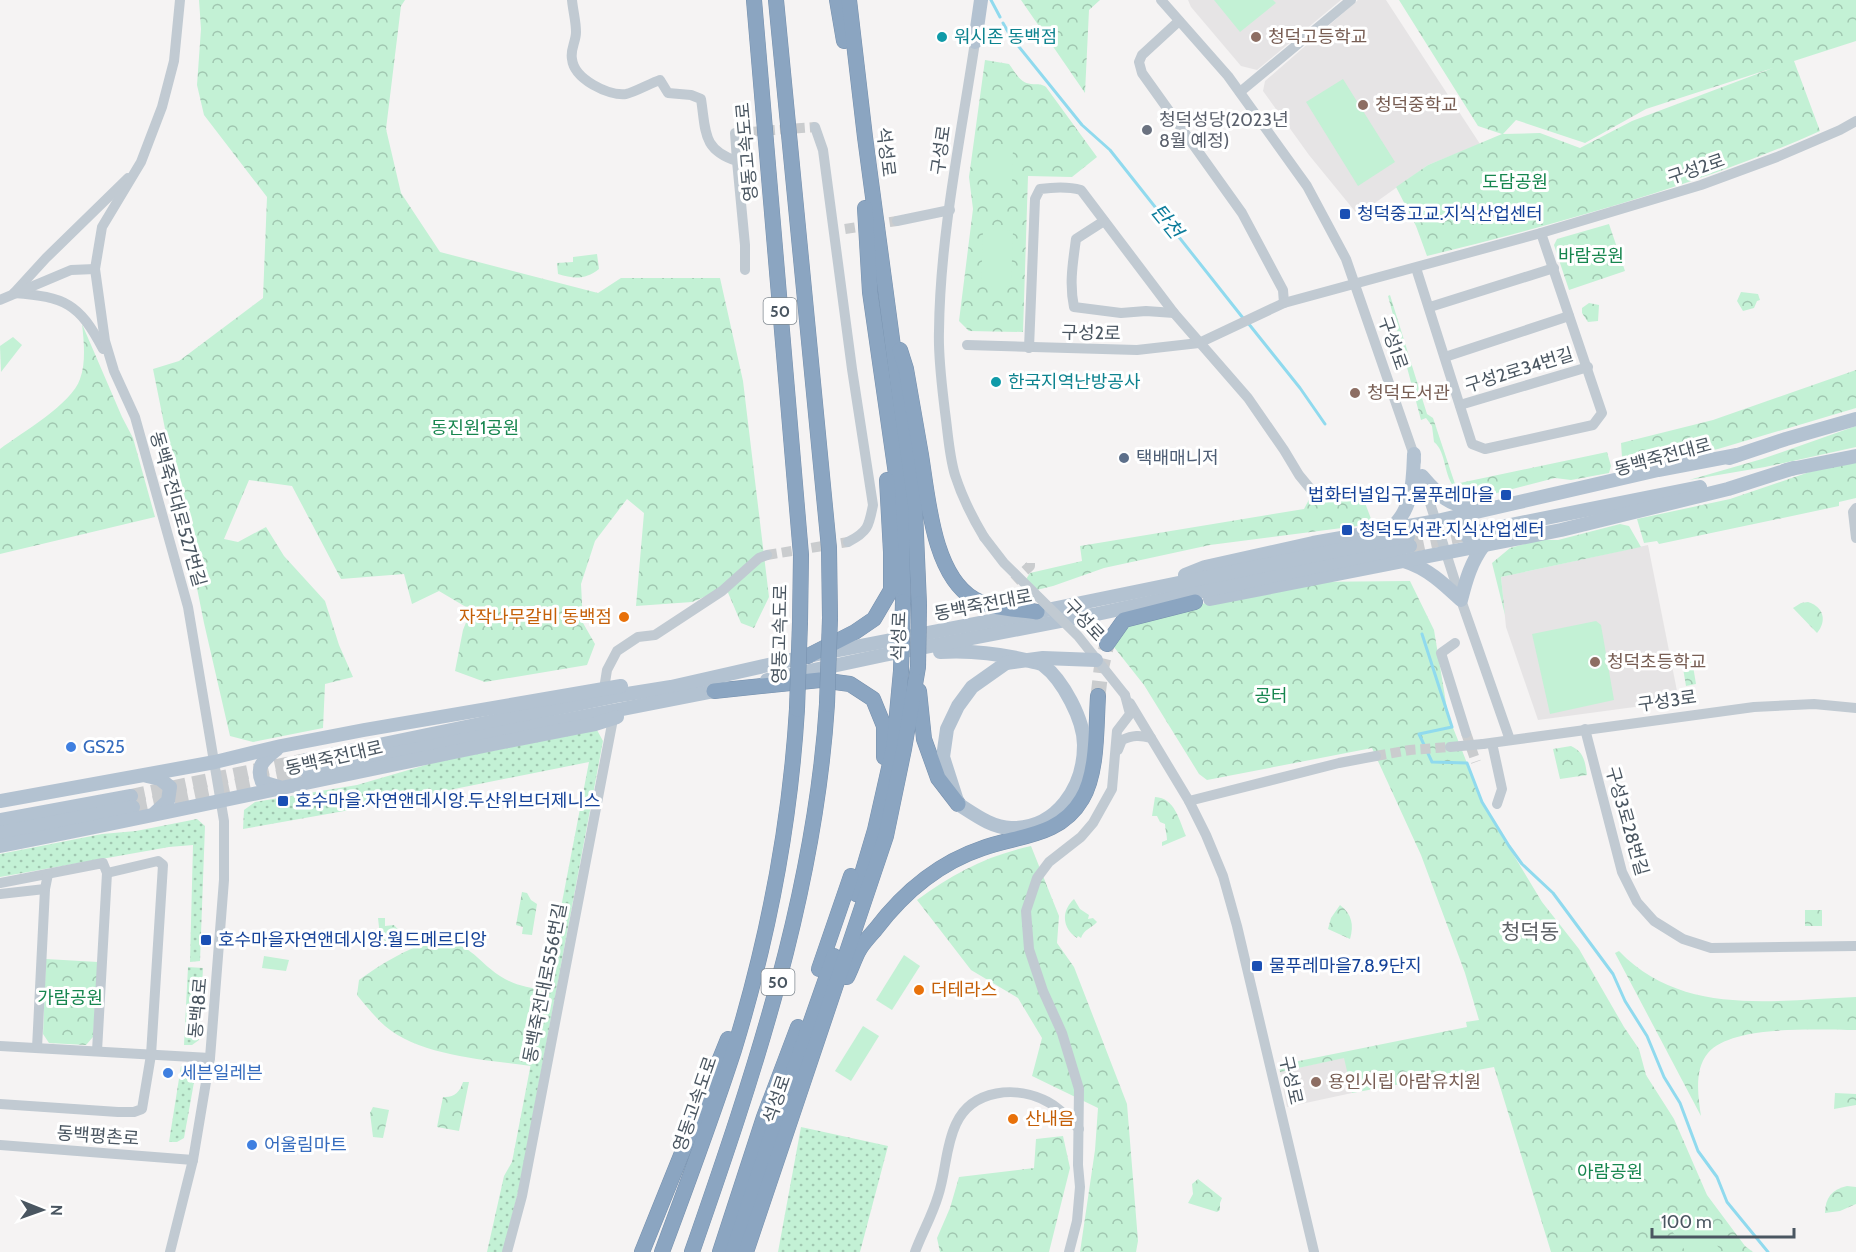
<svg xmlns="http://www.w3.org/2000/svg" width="1856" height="1252" viewBox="0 0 1856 1252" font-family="Cabin,'Noto Sans KR',sans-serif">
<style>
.education{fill:#e6e4e5}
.grass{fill:url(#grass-dots)}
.forest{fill:url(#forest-crowns);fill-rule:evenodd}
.pitch{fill:#c3f1d5}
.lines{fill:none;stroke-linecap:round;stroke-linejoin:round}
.stream{stroke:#90daee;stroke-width:3}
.minor-tunnel{stroke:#caccce;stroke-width:10;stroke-dasharray:10 5;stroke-linecap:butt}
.major-tunnel{stroke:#caccce;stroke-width:14;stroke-dasharray:14 7;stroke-linecap:butt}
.highway-tunnel{stroke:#caccce;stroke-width:15;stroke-dasharray:15 8;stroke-linecap:butt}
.highway-casing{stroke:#7690ad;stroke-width:16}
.minor{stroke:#c1cad2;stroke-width:10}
.major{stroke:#b3c2d1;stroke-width:14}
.highway{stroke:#8ba5c1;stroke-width:15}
.highway-bridge-casing{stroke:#7690ad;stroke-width:16;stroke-linecap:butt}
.minor-bridge{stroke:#c1cad2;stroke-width:10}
.major-bridge{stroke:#b3c2d1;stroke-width:14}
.highway-bridge{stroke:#8ba5c1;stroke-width:15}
.culture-dot{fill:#0f9aa8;stroke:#fff;stroke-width:2}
.education-dot{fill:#8d6e63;stroke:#fff;stroke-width:2}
.worship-dot{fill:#6b7280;stroke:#fff;stroke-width:2}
.transit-dot{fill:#1a4fb4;stroke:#fff;stroke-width:2}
.service-dot{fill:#5c6f8a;stroke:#fff;stroke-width:2}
.food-dot{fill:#e8710a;stroke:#fff;stroke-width:2}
.shop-dot{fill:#3f7fe0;stroke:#fff;stroke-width:2}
.labels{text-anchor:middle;stroke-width:6;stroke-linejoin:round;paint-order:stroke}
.shield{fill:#fff;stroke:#808990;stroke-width:1.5}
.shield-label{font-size:16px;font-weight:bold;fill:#4a5661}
.culture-label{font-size:18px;fill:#0d838f;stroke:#fff;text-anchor:start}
.education-label{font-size:18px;fill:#785e54;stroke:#fff;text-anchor:start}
.worship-label{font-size:18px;fill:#5b616d;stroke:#fff;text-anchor:start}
.street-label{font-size:18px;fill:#4a5661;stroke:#fff}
.park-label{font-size:18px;fill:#17864f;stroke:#fff}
.transit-label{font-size:18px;fill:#164399;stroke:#fff;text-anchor:start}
.service-label{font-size:18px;fill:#4e5e75;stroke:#fff;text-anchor:start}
.food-label{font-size:18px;fill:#c56008;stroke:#fff;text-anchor:start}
.shop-label{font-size:18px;fill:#366cbe;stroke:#fff;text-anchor:start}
.water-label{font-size:20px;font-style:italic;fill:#0c7c9b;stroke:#fff}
.quarter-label{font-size:21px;fill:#5f6368;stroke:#fff}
</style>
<defs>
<pattern id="grass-dots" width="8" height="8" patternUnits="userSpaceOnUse" patternTransform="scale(1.5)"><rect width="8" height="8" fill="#c3f1d5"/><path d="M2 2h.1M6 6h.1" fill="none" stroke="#a0c6b0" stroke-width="1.8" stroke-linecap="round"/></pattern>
<pattern id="forest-crowns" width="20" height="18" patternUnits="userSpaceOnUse" patternTransform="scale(1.5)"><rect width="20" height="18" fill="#c3f1d5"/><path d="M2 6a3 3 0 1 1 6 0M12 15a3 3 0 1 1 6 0" fill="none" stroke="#a0c6b0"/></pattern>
</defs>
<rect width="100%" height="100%" fill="#f5f3f3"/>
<g class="education">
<polygon points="1188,0 1341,0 1257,70 1241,66 1191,7"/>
<polygon points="1358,0 1386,0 1480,144 1428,165 1358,215 1309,155 1263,91 1265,81"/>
<polygon points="1648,545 1679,701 1538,720 1506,627 1501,577"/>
<polygon points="1345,1057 1352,1093 1287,1107 1280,1072"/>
</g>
<g class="grass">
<polygon points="597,730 603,741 520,1184 503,1252 487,1252 504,1176 512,1162 589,762 350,810 243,829 244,810 255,802 357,785 436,762"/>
<polygon points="197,819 205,826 200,961 190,962 193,845 169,847 0,877 0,854 102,834 136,831"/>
<polygon points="188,967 203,968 199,1040 192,1045 184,1045"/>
<polygon points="181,1066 191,1066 196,1071 184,1138 177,1142 169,1142"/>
<polygon points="801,1127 888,1146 860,1252 778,1252"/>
</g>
<g class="forest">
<polygon points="199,0 405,0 401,6 386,129 401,193 440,252 598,293 621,278 720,278 743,381 769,597 754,628 741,623 726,588 692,602 636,606 644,513 627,499 595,541 581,584 583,623 595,644 587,665 485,682 455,671 463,630 471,610 439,591 412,604 404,574 341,579 292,486 249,480 224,539 238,542 266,527 284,556 325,601 339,645 353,677 325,684 323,728 253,742 230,736 204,623 153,369 179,361 263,298 267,197 204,115 197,85 201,29"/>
<polygon points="1021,0 1100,0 1089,10 1085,93"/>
<path d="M1399 0H1856V41L1794 61 1820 131C1695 187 1560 223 1427 256L1416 226 1396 187 1428 165 1502 134 1478 126ZM1773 68 1632 121 1580 148 1540 133 1503 134 1516 120 1585 143 1646 109Z"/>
<path d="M985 60 1009 64C1015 72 1020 83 1031 84 1037 85 1040 83 1046 87L1097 157 1072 177 1028 176 1023 332 969 331 959 321 973 209 969 177Z"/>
<polygon points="1609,224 1625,271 1569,290 1554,245 1557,239"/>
<path d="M597 254 599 269C585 280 574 279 558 274L557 263 573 262V257Z"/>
<polygon points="1741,292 1758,294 1760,300 1757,301 1754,308 1743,311 1737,301"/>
<path d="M1390 295 1427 414 1433 418 1455 484 1607 452 1611 466 1609 473 1571 480 1555 478 1489 495 1480 494 1473 498C1468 495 1460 493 1456 489 1443 477 1447 452 1434 442L1432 426 1426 418 1421 420 1388 296Z"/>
<polygon points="1589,303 1599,305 1598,321 1588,322 1582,313 1582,308"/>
<path d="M82 324 122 417 133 438 155 517 0 554V449C21 433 72 404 80 379 86 363 84 341 82 324Z"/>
<polygon points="1856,370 1856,408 1718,449 1661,461 1623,472 1621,443 1713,420"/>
<polygon points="1856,426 1856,447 1765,467 1689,480 1762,459"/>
<polygon points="1856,459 1856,498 1839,502 1839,506 1659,544 1657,541 1644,543 1637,519 1730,499 1827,466"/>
<polygon points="1313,492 1362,495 1373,524 1210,545 1104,568 1053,586 1016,595 1030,573 1082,561 1080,546 1304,509"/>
<polygon points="1620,524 1629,526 1641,547 1501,577 1505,615 1492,563 1510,548 1539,540 1558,540"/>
<polygon points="1410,581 1434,630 1448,715 1484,806 1542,902 1579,949 1624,1027 1639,1049 1646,1075 1674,1119 1707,1195 1745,1246 1753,1252 1551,1252 1494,1067 1352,1093 1344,1058 1280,1072 1279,1065 1467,1027 1466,1022 1479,1020 1465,973 1421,855 1372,748 1207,780 1199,774 1144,685 1106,637 1147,616 1302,582"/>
<path d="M1808 602C1824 607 1827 621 1817 633L1793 608 1801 603Z"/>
<polygon points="1692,660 1696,684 1686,686 1682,662"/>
<path d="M1571 746C1584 752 1585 761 1587 775L1560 779 1553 749Z"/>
<path d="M1155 797C1175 798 1179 820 1186 836L1162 846V842L1167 840C1167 835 1165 829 1165 824L1160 822 1157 816H1152Z"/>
<path d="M1031 846 1059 916 1057 943 1074 967 1127 1104 1138 1241 1136 1252H1080L1095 1150 1098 1108 1032 1076 1042 1038 1018 998 971 970 917 900C954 873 986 856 1031 846Z"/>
<polygon points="522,892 527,893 531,900 537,904 532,935 522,934 523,927 516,925"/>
<path d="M1074 899 1080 909 1089 915 1088 919 1093 918 1097 922C1092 928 1084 929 1081 938L1078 936 1077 938C1062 928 1061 911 1074 899Z"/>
<path d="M1340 905C1352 914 1354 925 1350 939L1328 929 1331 918Z"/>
<rect x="1805" y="910" width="17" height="16"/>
<polygon points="378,918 385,918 385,926 394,925 401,933 399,938 396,937 389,945 380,936"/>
<path d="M434 941C472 942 473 958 500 976 514 985 529 988 545 990L531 1066C487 1060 420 1056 385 1026 375 1017 366 1006 357 995L359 980C383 963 405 949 434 941Z"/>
<path d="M1619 951C1682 1017 1774 1000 1856 997V1030C1820 1030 1733 1024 1708 1053 1694 1069 1698 1097 1701 1116L1615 953Z"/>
<polygon points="46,959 98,962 93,1037 86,1045 49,1043 43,1034"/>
<path d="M463 1082H469L459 1131 437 1127 443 1097C454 1098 460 1092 463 1082Z"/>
<polygon points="1835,1093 1856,1094 1856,1105 1834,1109"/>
<polygon points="373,1107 389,1110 383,1138 373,1137 370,1113"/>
<polygon points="1063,1136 1070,1168 1049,1252 940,1252 937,1238 950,1208 959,1177 1034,1168 1036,1139"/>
<polygon points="1198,1179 1222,1198 1220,1203 1220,1210 1217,1212 1188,1203 1193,1194 1192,1184"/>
<path d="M1847 1186 1856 1187V1204L1840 1211 1825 1213C1825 1198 1832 1189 1847 1186Z"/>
</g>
<g class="pitch">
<polygon points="1214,0 1273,0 1276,3 1240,32"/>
<polygon points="1343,79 1395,162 1358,186 1306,102"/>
<polygon points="991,145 1013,145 1012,186 991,186"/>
<polygon points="983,230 1013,231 1011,287 981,286"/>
<polygon points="13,337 22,345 1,372 0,346"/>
<polygon points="1596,621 1601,625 1614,700 1550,714 1532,634"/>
<polygon points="904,955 920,966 892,1010 876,1000"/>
<polygon points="264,956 289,960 286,971 262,968"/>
<polygon points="863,1026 879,1036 851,1081 835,1071"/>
<polygon points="1694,1215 1719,1248 1713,1252 1686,1252 1672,1231"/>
</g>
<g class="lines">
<g class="stream">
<polyline points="991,0 1000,17"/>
<polyline points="1003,23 1011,37 1082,125 1110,150 1243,318"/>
<polyline points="1248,323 1300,388 1325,424"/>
<polyline points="1422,634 1452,727 1419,734 1432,762 1467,763 1482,802 1509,846 1522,864 1553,893 1613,974 1625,1001 1647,1036 1664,1077 1680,1103 1698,1151 1717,1177 1727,1202 1768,1252"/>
</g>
<g class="minor-tunnel">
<polyline points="735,133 815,127"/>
<polyline points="845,229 897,221"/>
<polyline points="767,555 848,542"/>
<polyline points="1014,581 1030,566 1030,563"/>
<polyline points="1466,733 1476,762"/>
<polyline points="1376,756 1410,750 1450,747"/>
</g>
<g class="major-tunnel">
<polyline points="1408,536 1477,522"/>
<polyline points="1410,546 1476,532"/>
<polyline points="131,796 306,760"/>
<polyline points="133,807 306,771"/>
</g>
<polyline class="highway-tunnel" points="1098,696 1101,670 1107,644"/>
<defs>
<g id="highway">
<polyline points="754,0 801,555 800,622"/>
<polyline points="776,0 829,548 830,618"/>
<polyline points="837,0 844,41"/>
<polyline points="849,0 865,137 915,511 919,604"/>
<polyline points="865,208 870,292 901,509 903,602"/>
<path d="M900 350 906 369C911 398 916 426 921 455 928 498 933 575 974 599 992 609 1018 609 1037 612"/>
<polyline points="1107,644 1124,620 1195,602"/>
<polyline points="808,656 855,632 874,619 891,590 891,552 887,480"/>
<polyline points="714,691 820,680 850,684 873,699 884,726 884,757"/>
<polyline points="919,691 924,739 938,778 958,804"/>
<polyline points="856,894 875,830 894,746 901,671"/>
<polyline points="819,969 851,876"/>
<path d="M847 977C851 969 854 960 858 952 862 944 869 937 875 930 903 893 938 863 983 848 1019 835 1060 837 1082 799 1098 773 1096 726 1098 696"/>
<polyline points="642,1252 728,1039"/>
<path d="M662 1252C687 1185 712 1118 734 1050 768 939 790 825 797 709"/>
<path d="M692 1252C754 1074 815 893 827 704"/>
<polyline points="720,1252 764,1117 798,1027"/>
<polyline points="733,1252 776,1121 834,956"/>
<polyline points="746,1252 886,836 904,749 918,667"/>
</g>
</defs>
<use href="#highway" class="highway-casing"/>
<g class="minor">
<path d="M572 0C573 11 576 21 576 32 576 42 570 49 572 59 574 79 608 96 626 94 633 93 651 83 660 80L668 93 691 95 701 99C706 131 702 150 737 161L745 245V270"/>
<polyline points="1161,0 1228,76 1307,186 1346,259 1416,461"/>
<polyline points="1179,21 1142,55 1139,62 1142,73 1242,213 1283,290 1284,303"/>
<path d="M975 42C961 136 940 235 939 331 938 357 942 386 945 412 948 433 949 455 955 475 962 497 972 517 984 537"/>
<polyline points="1240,92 1351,0"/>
<path d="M815 127 823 150 852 369 873 505C869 526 868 532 848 542"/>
<polyline points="735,133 737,161"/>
<polyline points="897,221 950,210"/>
<path d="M1104 221 1076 239C1073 262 1069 283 1074 307L1121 313 1146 311 1174 313"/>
<polyline points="1416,268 1472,444 1485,449 1593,425 1602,413 1541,233"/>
<polyline points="14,293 46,258 128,178"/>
<path d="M14 293C65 297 79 303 103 349"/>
<polyline points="0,300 71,270 95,269"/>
<polyline points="1430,307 1554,268"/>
<polyline points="967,345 1137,350 1199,343 1284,303 1541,233 1701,185 1777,157 1840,130 1856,121"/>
<path d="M1029 348 1035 199 1040 189C1054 187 1067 186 1081 190L1174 313 1248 398 1284 450 1299 475 1313 492 1331 494"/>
<polyline points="1445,357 1569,316"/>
<polyline points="1460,405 1588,367"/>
<polyline points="1422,478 1461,600 1510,740"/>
<polyline points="1856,508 1853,512 1856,538"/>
<polyline points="1455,643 1441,653 1466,733"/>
<polyline points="604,689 607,670 617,651 638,637 655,635 722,591 759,558 767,555"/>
<polyline points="1130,703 1189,801 1206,835 1223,876 1237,926 1314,1252"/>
<polyline points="1585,729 1622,872 1637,902 1654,921 1683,939 1711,948 1856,946"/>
<polyline points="1492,743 1502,789 1497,804"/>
<polyline points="1483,744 1754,707 1814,704 1856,708"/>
<path d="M1118 750 1122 740C1133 735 1140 735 1151 738"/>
<polyline points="1189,801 1339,763 1376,756"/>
<polyline points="0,883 103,863 107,873 97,1051"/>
<polyline points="0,894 45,889"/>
<polyline points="0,1046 210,1058"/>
<polyline points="37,1048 45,889 48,874"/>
<polyline points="0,1104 118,1112 134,1112 142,1109 151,1055 163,865 158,861 107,873"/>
<polyline points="0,1145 193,1160"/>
<polyline points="170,1252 193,1160 210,1058 224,880 224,821 188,607 135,417 114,371 105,341 95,269 102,227 141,162 162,107 174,61 180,0"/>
<polyline points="507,1252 522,1196 613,719"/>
<path d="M915 1252C922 1233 932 1216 938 1196 946 1173 945 1147 956 1124 972 1089 1017 1085 1048 1102 1060 1108 1069 1119 1079 1129"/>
<polyline points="1069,1252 1077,1221 1080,1187 1078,1165 1079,1089 1062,1033 1043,991 1029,949 1026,911 1037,878 1049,862 1081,837 1093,823 1112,789 1117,731 1130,714 1125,695"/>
</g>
<g class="major">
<polyline points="975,42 981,0"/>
<polyline points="1729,458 1786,439 1856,419"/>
<polyline points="1786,470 1856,456"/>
<path d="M1422 476C1439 496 1450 506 1477 509"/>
<polyline points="1469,514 1464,520 1465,534 1478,546"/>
<path d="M1391 528C1413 509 1413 482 1414 454"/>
<polyline points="1481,531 1700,487"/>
<path d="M1404 561C1427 568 1443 583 1461 600 1466 580 1471 562 1484 545"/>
<polyline points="1185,575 1205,567 1313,543 1437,521 1658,470 1737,455"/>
<polyline points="1210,599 1561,530 1728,489 1794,468"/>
<path d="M940 652C971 650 996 653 1026 660 1031 662 1039 662 1043 665 1063 680 1084 720 1084 745 1084 787 1057 829 1011 828 992 828 974 814 958 804L943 757 947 729 958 706 972 687 1006 663"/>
<polyline points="767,680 884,655 1097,614 1410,546"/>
<path d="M277 749C265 759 255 766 262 782L279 787"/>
<polyline points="306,760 621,695 671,687 808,656 1037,612 1408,536"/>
<polyline points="306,771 725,689"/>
<polyline points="147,776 160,779 170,787 168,801 155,813"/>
<polyline points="0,801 215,762 281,746 364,730 621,686"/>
<polyline points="0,820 131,796"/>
<polyline points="0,833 133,807"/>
<path d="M0 846C199 807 396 762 595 724L617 717"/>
</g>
<use href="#highway" class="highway"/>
<defs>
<g id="highway-bridge">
<polyline points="918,667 919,604"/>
<polyline points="901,671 903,602"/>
<polyline points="827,704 830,618"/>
<polyline points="797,709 800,622"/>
</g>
</defs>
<use href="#highway-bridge" class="highway-bridge-casing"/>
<g class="minor-bridge">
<polyline points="984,537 1004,563 1078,636 1125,695"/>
<polyline points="1450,747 1483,744"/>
</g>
<polyline class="major-bridge" points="1006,663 1043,658 1096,660"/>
<use href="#highway-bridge" class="highway-bridge"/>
</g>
<g class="culture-dot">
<circle cx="942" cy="37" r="6"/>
<circle cx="996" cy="382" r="6"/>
</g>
<g class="education-dot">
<circle cx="1256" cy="37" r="6"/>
<circle cx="1363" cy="105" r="6"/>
<circle cx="1355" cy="393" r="6"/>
<circle cx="1595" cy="662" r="6"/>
<circle cx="1316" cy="1082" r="6"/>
</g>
<circle class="worship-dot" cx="1147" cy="130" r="6"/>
<g class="transit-dot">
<rect x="1339" y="208" width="12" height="12" rx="3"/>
<rect x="1500" y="489" width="12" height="12" rx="3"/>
<rect x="1341" y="524" width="12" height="12" rx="3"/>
<rect x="277" y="795" width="12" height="12" rx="3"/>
<rect x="200" y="934" width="12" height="12" rx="3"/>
<rect x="1251" y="960" width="12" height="12" rx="3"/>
</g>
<circle class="service-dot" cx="1124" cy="458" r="6"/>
<g class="food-dot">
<circle cx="624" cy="617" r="6"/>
<circle cx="919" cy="990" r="6"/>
<circle cx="1013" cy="1119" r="6"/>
</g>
<g class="shop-dot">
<circle cx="71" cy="747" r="6"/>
<circle cx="168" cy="1073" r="6"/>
<circle cx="252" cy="1145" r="6"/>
</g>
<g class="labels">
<g class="shield">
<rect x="763.5" y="298" width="33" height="26" rx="4.5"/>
<rect x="761.5" y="969" width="33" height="26" rx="4.5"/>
</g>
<g class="shield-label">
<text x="780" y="317">50</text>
<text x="778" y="988">50</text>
</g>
<g class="culture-label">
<text x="954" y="43">워시존 동백점</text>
<text x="1008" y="388">한국지역난방공사</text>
</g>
<g class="education-label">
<text x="1268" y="43">청덕고등학교</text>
<text x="1375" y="111">청덕중학교</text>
<text x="1367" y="399">청덕도서관</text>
<text x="1607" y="668">청덕초등학교</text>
<text x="1328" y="1088">용인시립 아람유치원</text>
</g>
<g class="worship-label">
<text x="1159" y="126">청덕성당(2023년<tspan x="1159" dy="21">8월 예정)</tspan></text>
</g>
<g class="street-label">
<text transform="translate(941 150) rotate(-82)" y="6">구성로</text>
<text transform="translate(747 152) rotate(-95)" y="6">영동고속도로</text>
<text transform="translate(886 152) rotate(83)" y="6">석성로</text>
<text transform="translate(1696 169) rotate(-19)" y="6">구성2로</text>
<text transform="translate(1091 333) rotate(1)" y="6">구성2로</text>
<text transform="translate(1393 343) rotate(71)" y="6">구성1로</text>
<text transform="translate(1519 370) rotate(-17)" y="6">구성2로34번길</text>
<text transform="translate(1663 457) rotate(-15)" y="6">동백죽전대로</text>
<text transform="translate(178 509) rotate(74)" y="6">동백죽전대로527번길</text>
<text transform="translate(983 605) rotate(-11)" y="6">동백죽전대로</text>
<text transform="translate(1084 620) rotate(47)" y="6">구성로</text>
<text transform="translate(780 634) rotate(-89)" y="6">영동고속도로</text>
<text transform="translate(899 636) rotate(-88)" y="6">석성로</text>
<text transform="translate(1667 701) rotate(-8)" y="6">구성3로</text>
<text transform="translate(334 758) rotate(-13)" y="6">동백죽전대로</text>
<text transform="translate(1627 821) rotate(74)" y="6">구성3로28번길</text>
<text transform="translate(545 983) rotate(-79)" y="6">동백죽전대로556번길</text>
<text transform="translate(198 1008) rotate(-85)" y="6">동백8로</text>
<text transform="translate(1291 1080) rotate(77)" y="6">구성로</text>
<text transform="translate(777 1099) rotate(-71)" y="6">석성로</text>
<text transform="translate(695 1104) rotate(-71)" y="6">영동고속도로</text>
<text transform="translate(98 1136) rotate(4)" y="6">동백평촌로</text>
</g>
<g class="park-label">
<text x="1515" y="188">도담공원</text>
<text x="1591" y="262">바람공원</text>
<text x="475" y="434">동진원1공원</text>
<text x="1271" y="702">공터</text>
<text x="70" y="1004">가람공원</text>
<text x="1610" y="1178">아람공원</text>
</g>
<g class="transit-label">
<text x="1357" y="220">청덕중고교.지식산업센터</text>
<text x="1494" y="501" text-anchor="end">법화터널입구.물푸레마을</text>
<text x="1359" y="536">청덕도서관.지식산업센터</text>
<text x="295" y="807">호수마을.자연앤데시앙.두산위브더제니스</text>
<text x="218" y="946">호수마을자연앤데시앙.월드메르디앙</text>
<text x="1269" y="972">물푸레마을7.8.9단지</text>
</g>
<g class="service-label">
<text x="1136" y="464">택배매니저</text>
</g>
<g class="food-label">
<text x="612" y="623" text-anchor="end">자작나무갈비 동백점</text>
<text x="931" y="996">더테라스</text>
<text x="1025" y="1125">산내음</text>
</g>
<g class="shop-label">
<text x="83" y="753">GS25</text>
<text x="180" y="1079">세븐일레븐</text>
<text x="264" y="1151">어울림마트</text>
</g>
<g class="water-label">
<text transform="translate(1167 221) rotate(51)" y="7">탄천</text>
</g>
<g class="quarter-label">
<text x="1530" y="939">청덕동</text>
</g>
</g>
<g transform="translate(42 1210) rotate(91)" stroke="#ffffff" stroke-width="4.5" paint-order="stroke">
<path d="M0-4.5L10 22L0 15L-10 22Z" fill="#4a5661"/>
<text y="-9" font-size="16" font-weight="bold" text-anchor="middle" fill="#4a5661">N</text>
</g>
<path d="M1652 1228v9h142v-9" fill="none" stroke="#4a5661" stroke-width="3"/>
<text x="1661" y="1228" font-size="18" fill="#4a5661" stroke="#ffffff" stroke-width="4.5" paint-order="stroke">100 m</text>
</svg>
